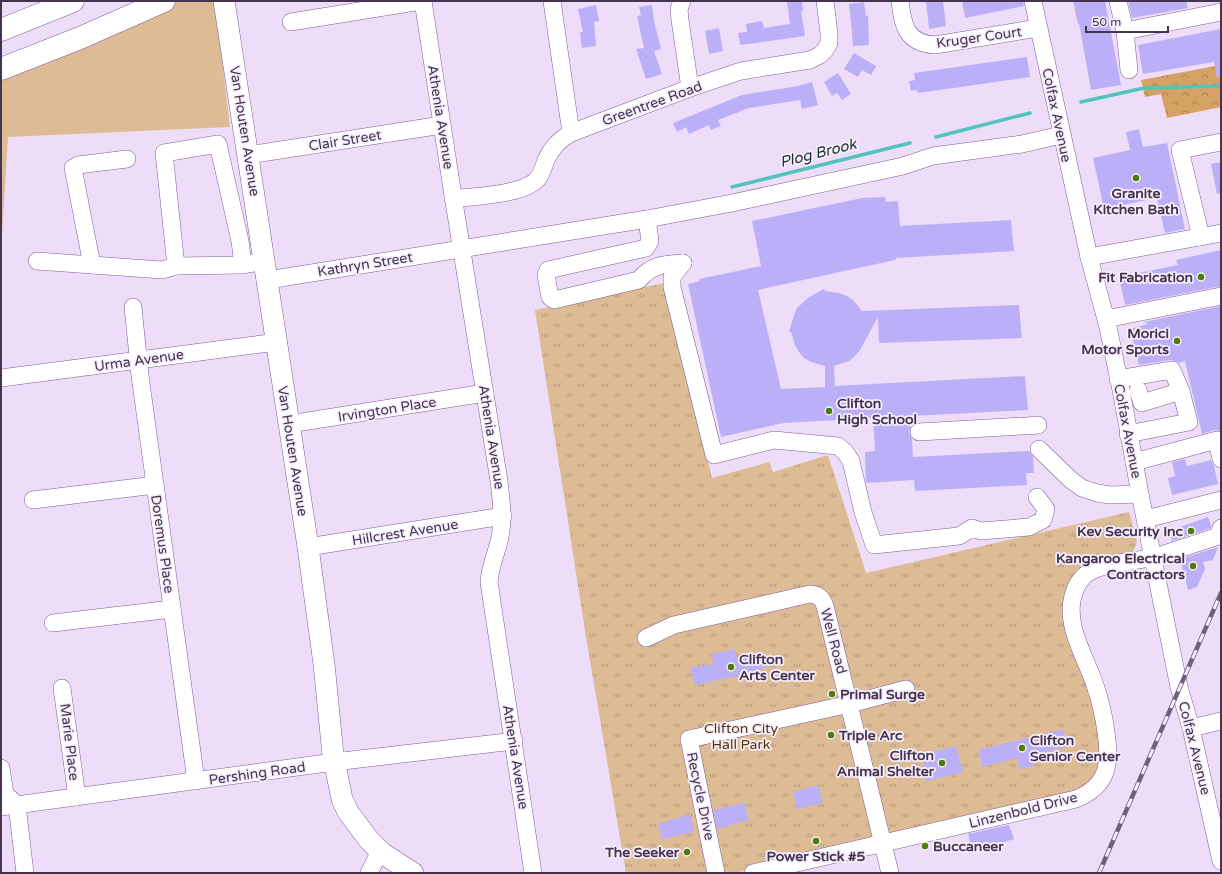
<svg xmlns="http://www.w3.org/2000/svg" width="1222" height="874" viewBox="0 0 1222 874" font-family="'Varela Round',sans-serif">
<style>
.grass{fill:#ddbc95}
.forest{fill:url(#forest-crowns)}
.park{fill:url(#park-tufts)}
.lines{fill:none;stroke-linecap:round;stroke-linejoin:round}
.stream{stroke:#54c3be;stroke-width:3.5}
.building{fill:#bbb0f8}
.minor-casing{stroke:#815c99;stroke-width:18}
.major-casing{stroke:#815c99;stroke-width:22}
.highway-casing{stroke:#815c99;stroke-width:23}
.minor{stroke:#fff;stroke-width:17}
.major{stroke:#fff;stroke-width:21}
.highway{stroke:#fff;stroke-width:22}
.rail-casing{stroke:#6f5f7a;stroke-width:4.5}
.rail{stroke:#f6eefc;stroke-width:3;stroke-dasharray:9;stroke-linecap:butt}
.poi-dot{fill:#4d7d08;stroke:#f6eefc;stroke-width:1.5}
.labels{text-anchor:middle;stroke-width:3.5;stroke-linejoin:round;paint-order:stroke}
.street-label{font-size:14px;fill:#44344f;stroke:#f6eefc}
.poi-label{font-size:14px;font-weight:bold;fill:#44344f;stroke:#f6eefc;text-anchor:end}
.park-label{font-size:14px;fill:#583700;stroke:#f6eefc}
.water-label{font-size:15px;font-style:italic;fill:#1a2e2d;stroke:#f6eefc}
</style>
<defs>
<pattern id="forest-crowns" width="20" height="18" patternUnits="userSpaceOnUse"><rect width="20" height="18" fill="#d5a263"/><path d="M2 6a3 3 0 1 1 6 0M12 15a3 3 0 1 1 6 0" fill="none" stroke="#ae8554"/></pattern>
<pattern id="park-tufts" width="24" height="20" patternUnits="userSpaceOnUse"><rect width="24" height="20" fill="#ddbc95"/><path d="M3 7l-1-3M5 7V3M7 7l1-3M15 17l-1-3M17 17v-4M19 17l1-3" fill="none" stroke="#b59a7c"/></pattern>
</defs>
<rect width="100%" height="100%" fill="#edddf9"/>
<polygon class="grass" points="178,1 215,1 230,127 8,137 2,234 1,232 1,79 69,50"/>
<polygon class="forest" points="1221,65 1221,107 1167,118 1161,94 1145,97 1141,80"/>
<polygon class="park" points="665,283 712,478 769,462 773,472 828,455 866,573 1129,512 1137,541 1134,550 1130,553 1073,578 1093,701 1100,730 1099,768 1092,781 1074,793 876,839 736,873 626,873 586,637 535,310"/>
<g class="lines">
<g class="stream">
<polyline points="1081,102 1144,88 1221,86"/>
<polyline points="936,137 1030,113"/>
<polyline points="732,187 910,143"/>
</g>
</g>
<g class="building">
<polygon points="787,1 802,1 803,11 801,11 805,36 740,45 738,33 747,32 746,24 762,21 764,28 790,24"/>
<polygon points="926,1 943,1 946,26 929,29"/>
<polygon points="962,1 1023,1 1024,6 965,18"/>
<polygon points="1073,1 1105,1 1121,85 1091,90 1079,23 1078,24"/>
<polygon points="1128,1 1186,1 1188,8 1132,18"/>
<polygon points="864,2 866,16 868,16 869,45 853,46 851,22 849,4"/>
<polygon points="596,5 599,21 594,22 596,46 582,48 580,32 583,32 578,9"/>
<polygon points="652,5 654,21 661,49 654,51 662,74 646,79 636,49 644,48 637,16 641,15 639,7"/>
<polygon points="719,28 723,51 709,54 705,31"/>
<polygon points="1221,29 1221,77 1217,78 1214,62 1143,74 1138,45"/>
<polygon points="854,53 876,66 871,75 862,70 858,77 844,69"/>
<polygon points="1027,57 1030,77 918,93 917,90 911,91 909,81 915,80 914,73"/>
<polygon points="838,73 851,94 842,100 837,93 832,96 824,82"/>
<polygon points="812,82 818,105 802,109 800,100 749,108 718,120 721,126 711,130 709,125 689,134 686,127 677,132 673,123 742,95 798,86"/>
<polygon points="1139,129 1143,147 1167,143 1185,229 1165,233 1157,198 1104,209 1093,158 1130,150 1126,132"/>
<polygon points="1221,162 1221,193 1217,194 1211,164"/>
<polygon points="885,197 886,202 898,201 900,226 1011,220 1014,251 896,258 895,260 758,290 781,389 825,387 825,366 811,362 804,358 799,352 795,345 791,332 789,332 794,315 797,308 809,297 824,289 825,291 839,293 847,296 853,300 862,311 1019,305 1022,338 879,343 878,317 860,350 855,356 849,361 834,366 835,386 1025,376 1028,410 911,416 911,426 909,432 912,439 913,457 1029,451 1033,457 1034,473 1026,473 1027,485 915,491 914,480 866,483 865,452 875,451 873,418 783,423 721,437 688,284 700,281 699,279 761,266 752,221 862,198"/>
<polygon points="1221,250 1221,286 1125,305 1119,277 1178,265 1176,260"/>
<polygon points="1221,306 1221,431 1214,430 1202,434 1185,361 1179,363 1175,361 1170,360 1139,365 1130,329 1148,324 1144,322"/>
<polygon points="1185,459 1187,466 1211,460 1214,466 1218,484 1172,495 1168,478 1175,476 1172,462"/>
<polygon points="1208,517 1211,525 1211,528 1172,541 1169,531"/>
<polygon points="1218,547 1213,560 1203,562 1205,569 1197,587 1188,590 1180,559"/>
<polygon points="735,649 737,658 763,653 771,666 733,677 695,685 690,668 713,664 712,654"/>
<polygon points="1063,729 1067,747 1032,755 1034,766 1020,769 1017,758 982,767 978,750"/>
<polygon points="956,746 963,772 926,781 922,754"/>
<polygon points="818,785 823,803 797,809 793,792"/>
<polygon points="744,803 749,820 717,829 713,810"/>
<polygon points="690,814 694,832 662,839 658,824"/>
<polygon points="1009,825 1014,839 970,853 967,844 970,842 968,834"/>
</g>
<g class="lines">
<defs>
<g id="minor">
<path d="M423 1 454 202 499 481C501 500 504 518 500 537 497 552 490 566 489 582L533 873"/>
<polyline points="552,1 571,133"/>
<polyline points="682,1 679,9 680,20 690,88"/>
<path d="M900 1C903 26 906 43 935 45L1038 28"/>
<polyline points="1033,1 1089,257 1108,327 1121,390 1140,494 1179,687 1191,728 1221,861"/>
<polyline points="1118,1 1125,31 1129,70"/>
<polyline points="291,22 421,1"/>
<polyline points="1125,31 1221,12"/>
<polyline points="249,155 442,125"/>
<path d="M453 199C474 196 527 195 539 177 542 172 544 166 546 160 551 149 560 139 571 133L690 88 741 71 810 60 820 55 825 50 829 43V33L825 1"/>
<path d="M647 219 650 241 646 248 548 270 546 275 550 297 554 300 639 280C652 264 665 264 683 263"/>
<polyline points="1201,237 1180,150 1221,142"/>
<polyline points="1089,257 1221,233"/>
<polyline points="37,261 162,270 176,266"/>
<polyline points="683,263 672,277 672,287 714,455 774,440 838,446 845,452 851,461 863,512 874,545 959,536 972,528 981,531 1029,527 1043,520 1046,509 1037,497"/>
<polyline points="92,265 73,168 78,165 127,159"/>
<polyline points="243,265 240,241 218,144 164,153 176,266 243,265 265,261"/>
<polyline points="268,280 647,219 732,203 903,166 933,156 1022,144 1061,135"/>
<polyline points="133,307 140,376 196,781"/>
<polyline points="1106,319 1221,296"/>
<polyline points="1,378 277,342"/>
<polyline points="1118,379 1172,370 1181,391"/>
<polyline points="289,424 485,393"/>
<polyline points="1027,426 1038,425"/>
<polyline points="919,432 1021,426"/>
<polyline points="1128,434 1189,422 1181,391 1142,403 1138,390"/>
<polyline points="1039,449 1071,480 1082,488 1097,493 1110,495 1140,494"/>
<polyline points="1134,462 1217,440 1221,459"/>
<polyline points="33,500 155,485"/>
<polyline points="1146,519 1221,500"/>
<polyline points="308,547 503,516"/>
<polyline points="53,623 172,609"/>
<path d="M646 638 674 625 810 594C819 595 822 598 825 606L890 873"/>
<polyline points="62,688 77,797"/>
<polyline points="1191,728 1221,721"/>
<polyline points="1,768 5,794 17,805 25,873"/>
<polyline points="1,807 334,762 514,741"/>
<polyline points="369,873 380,851"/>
<polyline points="716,873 689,739 850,704 906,689"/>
<path d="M753 873 1076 799C1108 786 1111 764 1106 732 1104 716 1100 700 1095 685 1085 655 1062 622 1075 590 1077 584 1081 579 1085 575 1101 562 1135 562 1155 557 1176 550 1197 543 1219 536L1221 528"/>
</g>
<polyline id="major" points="224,1 308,547 324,664 333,755 342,799 348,812 369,840 382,853 413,873"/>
<g id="highway">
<polyline points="1,30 73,1"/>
<polyline points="1,69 80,38 164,1"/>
</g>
</defs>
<use href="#minor" class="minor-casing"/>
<use href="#major" class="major-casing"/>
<use href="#highway" class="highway-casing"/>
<use href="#minor" class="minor"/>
<use href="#major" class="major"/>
<use href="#highway" class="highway"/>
<defs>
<polyline id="rail" points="1099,873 1221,593"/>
</defs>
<use href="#rail" class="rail-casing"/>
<use href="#rail" class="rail"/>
</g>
<g class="poi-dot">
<circle cx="1136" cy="178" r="4"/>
<circle cx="1201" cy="277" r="4"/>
<circle cx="1177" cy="341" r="4"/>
<circle cx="829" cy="411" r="4"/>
<circle cx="1191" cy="531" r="4"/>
<circle cx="1193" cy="566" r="4"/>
<circle cx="731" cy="667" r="4"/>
<circle cx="832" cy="694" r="4"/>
<circle cx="831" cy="735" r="4"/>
<circle cx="1022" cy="748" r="4"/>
<circle cx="942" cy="763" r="4"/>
<circle cx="816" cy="841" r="4"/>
<circle cx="925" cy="846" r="4"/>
<circle cx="687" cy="852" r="4"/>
</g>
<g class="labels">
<g class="street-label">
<text transform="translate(979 37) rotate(-8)" y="5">Kruger Court</text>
<text transform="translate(652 103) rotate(-20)" y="5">Greentree Road</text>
<text transform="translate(1057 115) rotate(78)" y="5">Colfax Avenue</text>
<text transform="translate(441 117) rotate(81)" y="5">Athenia Avenue</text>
<text transform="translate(245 131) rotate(81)" y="5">Van Houten Avenue</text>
<text transform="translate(345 140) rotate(-9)" y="5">Clair Street</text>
<text transform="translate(365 264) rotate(-9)" y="5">Kathryn Street</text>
<text transform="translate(139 360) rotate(-8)" y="5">Urma Avenue</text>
<text transform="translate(387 409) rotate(-9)" y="5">Irvington Place</text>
<text transform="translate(1128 431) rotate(79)" y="5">Colfax Avenue</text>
<text transform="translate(492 437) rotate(81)" y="5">Athenia Avenue</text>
<text transform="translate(293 451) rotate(81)" y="5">Van Houten Avenue</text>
<text transform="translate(405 532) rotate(-9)" y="5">Hillcrest Avenue</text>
<text transform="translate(163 544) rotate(82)" y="5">Doremus Place</text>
<text transform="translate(834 641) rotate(75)" y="5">Well Road</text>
<text transform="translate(70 742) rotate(83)" y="5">Marie Place</text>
<text transform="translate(1195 748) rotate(76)" y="5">Colfax Avenue</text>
<text transform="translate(516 757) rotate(81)" y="5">Athenia Avenue</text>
<text transform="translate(257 773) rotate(-8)" y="5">Pershing Road</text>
<text transform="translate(701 796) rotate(78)" y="5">Recycle Drive</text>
<text transform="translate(1023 810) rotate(-14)" y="5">Linzenbold Drive</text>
</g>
<g class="poi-label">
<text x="1136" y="198" text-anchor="middle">Granite<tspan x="1136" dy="16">Kitchen Bath</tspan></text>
<text x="1193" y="282">Fit Fabrication</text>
<text x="1169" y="338">Morici<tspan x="1169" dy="16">Motor Sports</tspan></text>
<text x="837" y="408" text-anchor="start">Clifton<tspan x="837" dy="16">High School</tspan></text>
<text x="1183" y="536">Kev Security Inc</text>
<text x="1185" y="563">Kangaroo Electrical<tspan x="1185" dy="16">Contractors</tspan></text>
<text x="739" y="664" text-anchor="start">Clifton<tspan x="739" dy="16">Arts Center</tspan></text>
<text x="840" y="699" text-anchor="start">Primal Surge</text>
<text x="839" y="740" text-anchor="start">Triple Arc</text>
<text x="1030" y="745" text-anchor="start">Clifton<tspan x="1030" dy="16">Senior Center</tspan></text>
<text x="934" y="760">Clifton<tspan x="934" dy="16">Animal Shelter</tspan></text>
<text x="933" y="851" text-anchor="start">Buccaneer</text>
<text x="679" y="857">The Seeker</text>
<text x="816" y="861" text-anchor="middle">Power Stick #5</text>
</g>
<g class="park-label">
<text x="741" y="733">Clifton City<tspan x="741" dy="16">Hall Park</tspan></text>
</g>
<g class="water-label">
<text transform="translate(818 153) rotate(-14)" y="5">Plog Brook</text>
</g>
</g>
<rect width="1222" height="874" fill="none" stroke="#44344f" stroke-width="4"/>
<path d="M1086 26v6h82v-6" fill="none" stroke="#44344f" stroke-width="2"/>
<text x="1092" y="26" font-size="12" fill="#44344f" stroke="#f6eefc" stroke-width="3" paint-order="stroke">50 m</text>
</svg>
